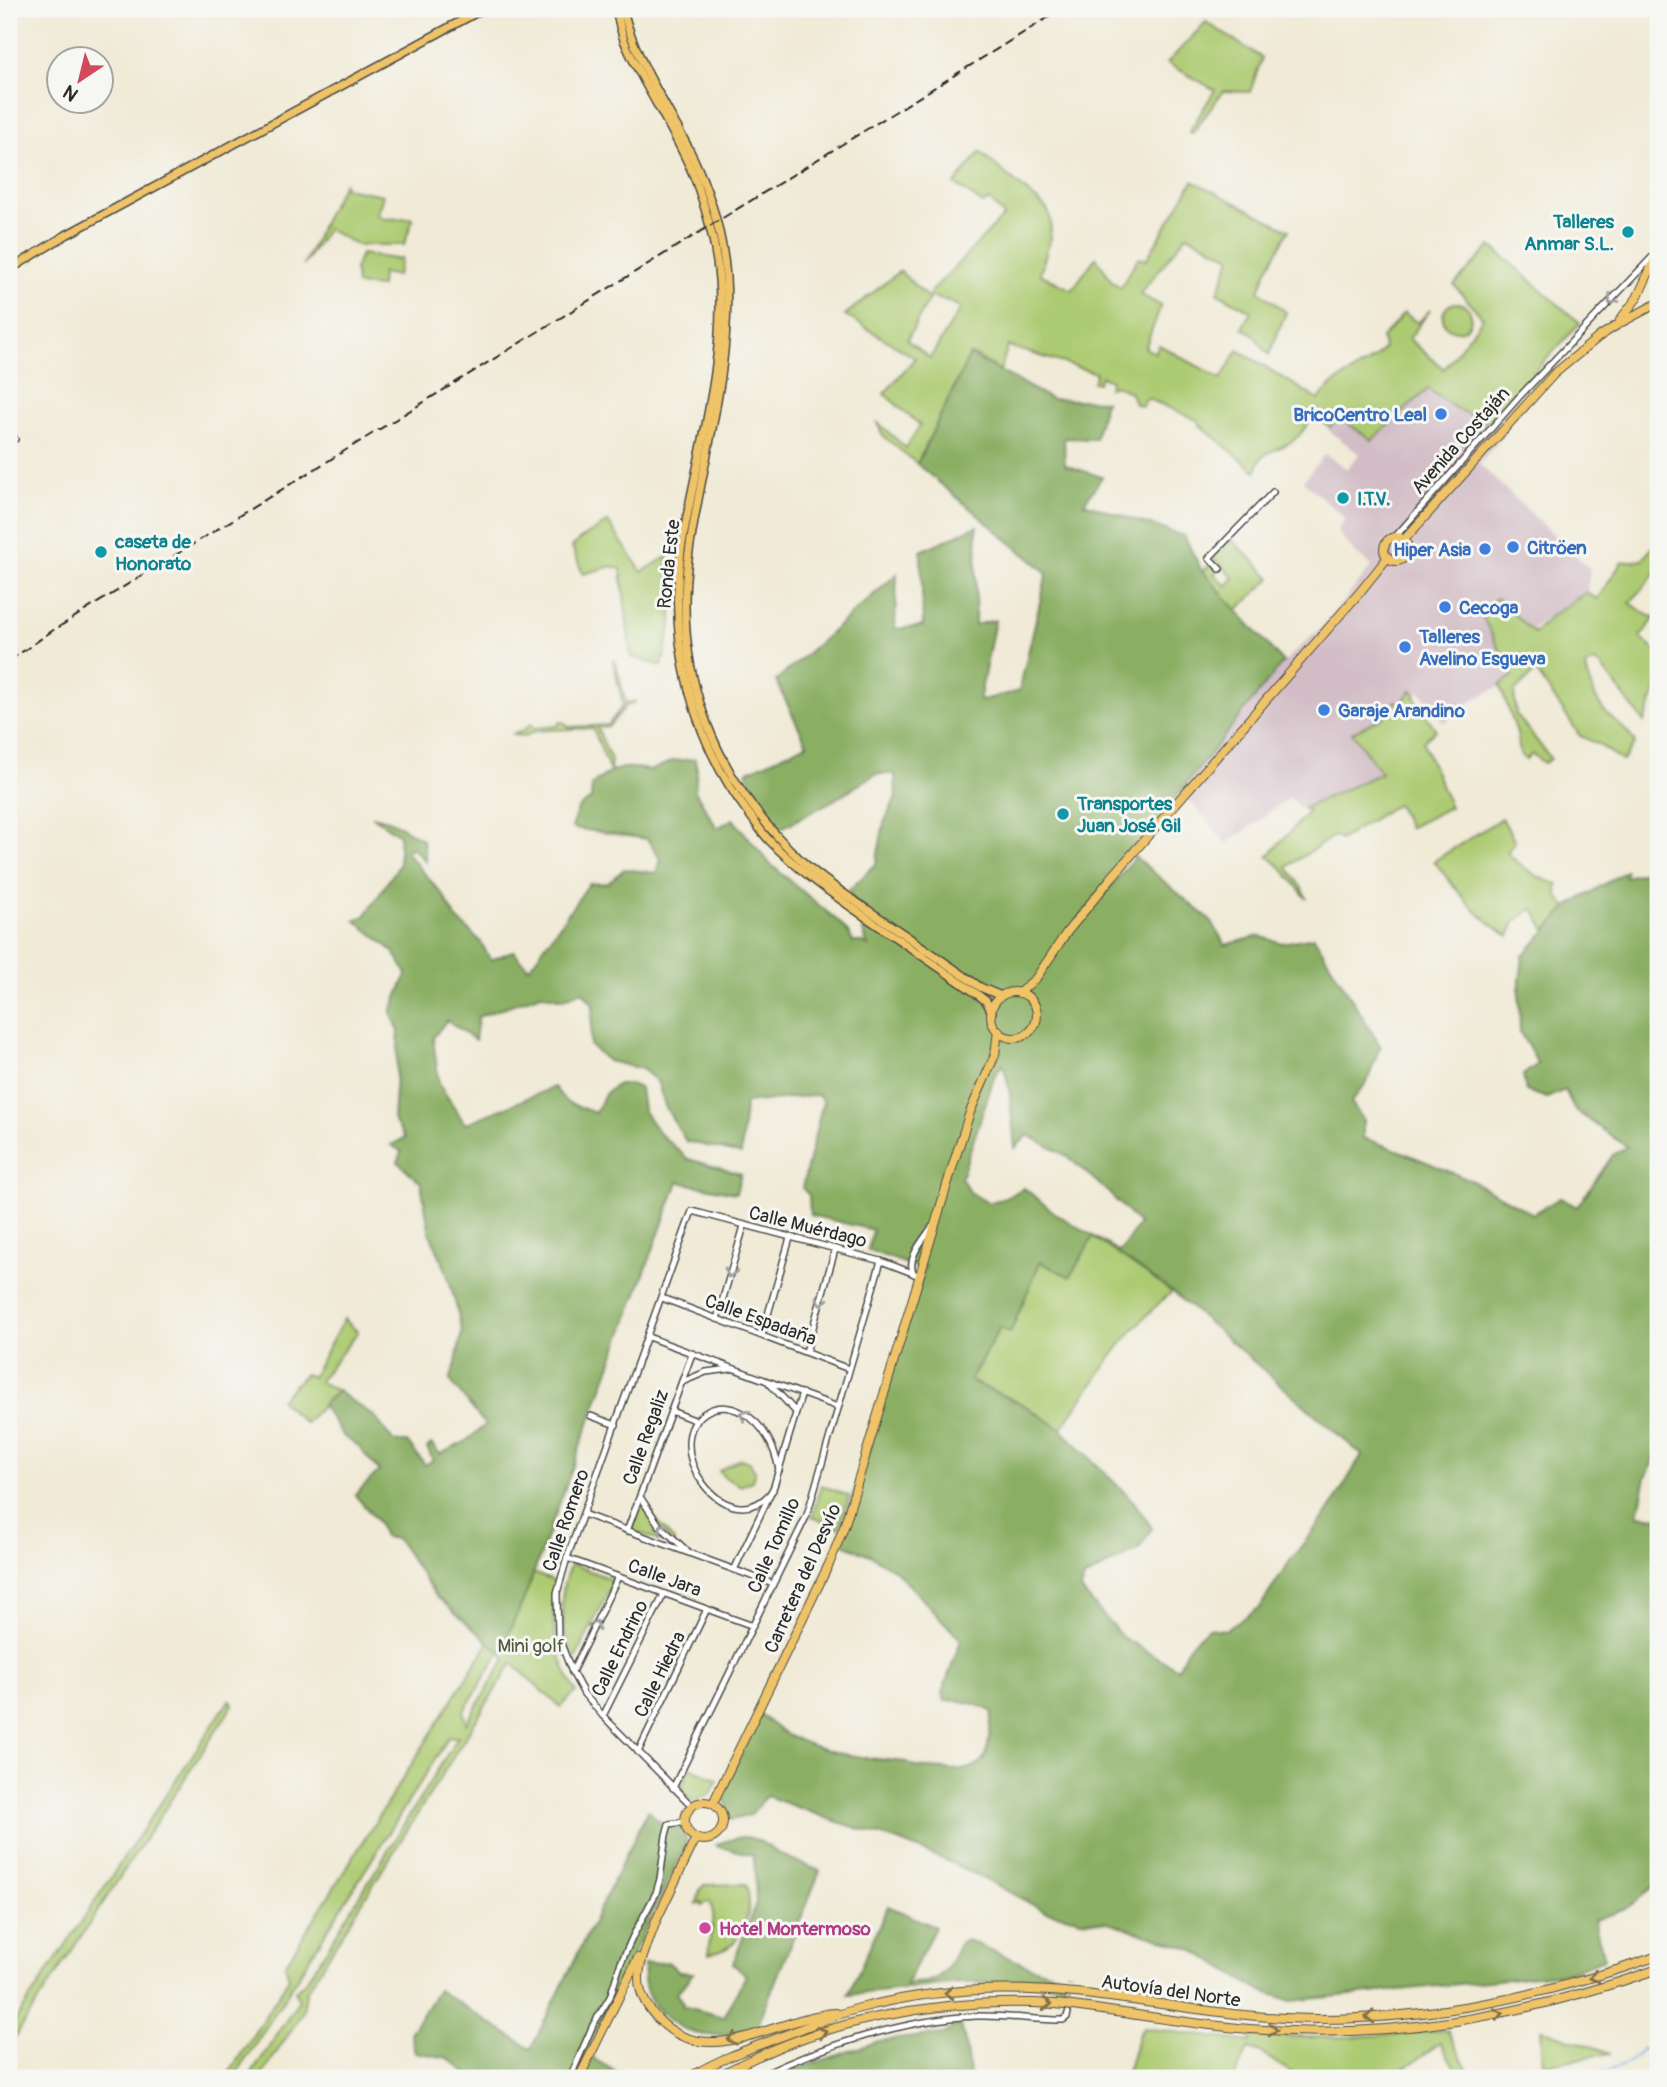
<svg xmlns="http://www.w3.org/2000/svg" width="1667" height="2087" viewBox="0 0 1667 2087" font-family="Pangolin,sans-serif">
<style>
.industrial{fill:#d2bdc6}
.green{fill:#adcb72;stroke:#6c7b4e;stroke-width:2;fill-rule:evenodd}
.forest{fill:#8aaf64;stroke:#5a6d48;stroke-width:2;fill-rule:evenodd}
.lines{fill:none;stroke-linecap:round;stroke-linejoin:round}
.stream{stroke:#79aae4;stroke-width:2}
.minor-tunnel{stroke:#c9c4b4;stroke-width:5;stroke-dasharray:5 2.5;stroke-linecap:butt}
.minor-casing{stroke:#494845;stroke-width:8}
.major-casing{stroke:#494845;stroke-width:10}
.highway-casing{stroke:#494845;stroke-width:10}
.minor{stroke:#fff;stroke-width:5}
.major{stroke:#efc469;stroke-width:7}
.highway{stroke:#efc469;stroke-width:8}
.rail{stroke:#2b2b2b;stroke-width:2;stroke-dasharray:10 5;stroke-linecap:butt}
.oneway{stroke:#a0a0a0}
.oneway2{stroke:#837047}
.culture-dot{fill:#0f9aa8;stroke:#f6f6f2;stroke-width:2.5}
.shop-dot{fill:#3f7fe0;stroke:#f6f6f2;stroke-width:2.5}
.hotel-dot{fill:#d1479c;stroke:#f6f6f2;stroke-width:2.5}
.labels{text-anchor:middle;stroke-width:6;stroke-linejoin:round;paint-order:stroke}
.culture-label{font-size:19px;font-weight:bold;fill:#0d838f;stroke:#f6f6f2;text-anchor:start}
.shop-label{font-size:19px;font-weight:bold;fill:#366cbe;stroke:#f6f6f2;text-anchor:start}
.street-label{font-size:19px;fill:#2b2b2b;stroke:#f6f6f2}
.park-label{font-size:19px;fill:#525b40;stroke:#f6f6f2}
.hotel-label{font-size:19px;font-weight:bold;fill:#b23c85;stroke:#f6f6f2;text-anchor:start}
</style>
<rect width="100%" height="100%" fill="#f6f6f2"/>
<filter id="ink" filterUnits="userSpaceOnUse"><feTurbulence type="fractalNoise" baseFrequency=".0143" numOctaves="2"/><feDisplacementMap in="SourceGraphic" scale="14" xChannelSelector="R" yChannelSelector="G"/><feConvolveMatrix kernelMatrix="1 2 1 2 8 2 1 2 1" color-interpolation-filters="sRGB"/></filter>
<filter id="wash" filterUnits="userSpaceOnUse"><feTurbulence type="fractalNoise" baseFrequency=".00686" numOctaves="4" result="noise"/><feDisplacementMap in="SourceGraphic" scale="28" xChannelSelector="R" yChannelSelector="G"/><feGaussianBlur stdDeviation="1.57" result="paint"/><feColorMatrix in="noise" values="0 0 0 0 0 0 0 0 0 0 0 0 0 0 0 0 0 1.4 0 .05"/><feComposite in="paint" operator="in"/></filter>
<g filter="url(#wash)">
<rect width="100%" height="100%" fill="#f0ead6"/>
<polygon class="industrial" points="1427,390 1490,420 1507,432 1479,464 1590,569 1587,592 1503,647 1517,678 1473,700 1444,723 1420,691 1361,735 1386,773 1302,810 1290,797 1227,844 1178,787 1233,709 1322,627 1372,566 1354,552 1337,531 1345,518 1303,481 1325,454 1347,469 1359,454 1328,430 1338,417 1372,440"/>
<g class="green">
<polygon points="1206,22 1262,58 1250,92 1223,91 1192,134 1189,132 1215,90 1167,63"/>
<path d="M980 152 1047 209C1057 227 1045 255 1040 274L1072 290 1096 257 1113 283 1121 287 1138 258 1146 260 1193 181 1289 230 1266 272 1259 291 1286 312 1269 355 1252 333 1242 328 1251 311 1218 293 1231 257 1187 235 1140 294 1161 306 1145 348 1155 353 1159 345 1221 379 1238 350 1319 400C1334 374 1367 371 1384 348L1382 338 1404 313 1418 323 1430 310 1409 339 1444 369 1483 318 1454 285 1491 246 1580 323 1487 423 1455 408 1428 389 1372 440 1338 417 1330 427 1313 416C1308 423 1303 433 1295 439 1281 451 1258 449 1257 471L1254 470 1201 426 1197 420 1147 398 1142 406 1135 404 1131 393 1115 385 1109 388 1111 380 1101 376 1098 383 1093 382 1096 373 1008 346 1000 371 978 357 970 355 917 464 882 435 878 423 906 448 920 425 884 394 915 358 845 315 900 271 929 299 907 340 930 358 961 308 948 301 930 297V293L1004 216 990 200 983 204 955 184Z"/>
<polygon points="344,183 345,188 383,195 377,215 384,219 413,218 404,245 357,245 327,229 303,266 330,208"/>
<polygon points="361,254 395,259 401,258 397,276 382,273 381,287 356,285 355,269"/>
<circle cx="1457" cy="317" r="14"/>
<polygon points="608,522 642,572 668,556 672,622 662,666 631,657 621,569 612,566 583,574 572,547 580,539"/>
<path d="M1658 538V570L1630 603 1649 616 1656 617 1640 637 1658 653V686L1644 722 1600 665 1593 662 1586 666C1588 682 1596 703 1607 714 1618 724 1628 730 1635 743L1623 761 1598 744 1580 736 1536 671 1514 692 1516 714 1551 759 1544 763 1532 754 1526 760 1520 754 1517 733 1500 685 1513 676 1481 614 1496 598 1534 633 1551 616 1587 592 1597 599 1622 562 1643 560Z"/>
<polygon points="1231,539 1271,578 1235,612 1203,571 1211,563 1218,570 1214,574 1226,586 1234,578 1222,566 1214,560 1213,556"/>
<polygon points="615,660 626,703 636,701 625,707 609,726 597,727 611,760 610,772 593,728 535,731 523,737 512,734 521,732 531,724 535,728 557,726 560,722 565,723 569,727 608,725 623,705 613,661"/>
<polygon points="1412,690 1416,696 1414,697 1436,730 1423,742 1450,807 1409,828 1397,804 1340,840 1337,837 1332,837 1287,867 1302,888 1307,899 1282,868 1268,856 1308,812 1304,808 1381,773 1352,732 1384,717 1396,701 1400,704"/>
<path d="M1502 818 1515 842 1507 852C1520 866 1539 880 1558 884 1555 895 1559 899 1567 907L1546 930 1533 908 1515 922 1509 936C1477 918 1456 889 1434 861Z"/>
<path d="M1092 1236 1172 1292C1126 1329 1095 1381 1061 1429L1022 1404 970 1381 1000 1328 1010 1333 1040 1262Z"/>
<polygon points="344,1319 358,1332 319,1381 337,1391 305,1423 280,1400 305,1374 312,1377"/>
<polygon points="740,1459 750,1462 755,1472 752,1481 741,1486 725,1478 719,1471"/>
<polygon points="821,1485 849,1496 839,1528 812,1517"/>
<polygon points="640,1503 642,1503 674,1541 674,1544 672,1545 630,1530"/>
<path d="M571 1564 614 1580 573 1664C562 1634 556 1594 571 1564Z"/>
<path d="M533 1573 556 1582C549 1624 555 1655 576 1692L560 1707 512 1663 306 1992 303 2012 260 2078H249L299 2000 295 1991 304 1983 322 1957 458 1737H449L234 2078H226L289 1978 285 1965 489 1642 501 1651ZM500 1652 506 1658 466 1724 464 1711Z"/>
<polygon points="230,1699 233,1705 9,2046 9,2030"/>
<path d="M690 1767 718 1780C709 1797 710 1798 691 1800L681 1788Z"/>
<path d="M746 1884C747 1889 749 1895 749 1901 750 1916 739 1942 725 1949 720 1952 714 1952 709 1954 707 1931 719 1927 710 1901L702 1905 701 1902 697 1904 700 1890 704 1885Z"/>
<path d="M1144 2028 1250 2042 1252 2034C1320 2041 1381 2036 1447 2030L1472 2078H1461L1440 2043 1391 2078H1300L1261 2053 1248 2049 1234 2078H1125L1139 2034Z"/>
<polygon points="1541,2029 1611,2053 1543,2065"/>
</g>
<g class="forest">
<path d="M970 355 1051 399 1105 401 1095 439 1064 438 1065 465 1102 477 1084 503 1184 536 1202 571 1283 662 1077 921 1103 896 1135 857 1212 922 1225 945 1259 936 1282 943 1314 937 1381 1047 1379 1049 1367 1082 1351 1102 1363 1120V1138L1400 1151 1472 1181 1533 1214 1560 1198 1577 1207 1613 1155 1627 1147 1575 1110 1565 1090 1547 1098 1526 1091 1523 1075 1538 1064 1520 1032 1519 989 1523 956 1567 907 1626 871 1625 877 1650 871 1655 876 1658 874V1453L1646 1477 1638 1515 1658 1517V1883L1626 1909 1594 1920 1604 1959 1567 1973 1291 2001 1257 1989 1192 1949 1108 1922 1081 1920 1044 1911 993 1883 943 1859 898 1841 832 1820 767 1796 750 1815 731 1820 723 1794 757 1712C767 1720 776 1729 788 1735 826 1755 865 1758 906 1762 917 1769 931 1768 943 1769 992 1775 987 1751 992 1712 979 1704 960 1699 945 1701L942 1693 961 1640 896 1571 870 1555 838 1542 925 1266 918 1268 868 1250 873 1230 810 1215 809 1195 802 1188 823 1102 818 1095 745 1103 741 1154 686 1141 666 1108 657 1081 642 1069 608 1061 590 1045 593 1004 582 991 563 999 541 994 478 1017 475 1040 447 1020 433 1038 439 1084 465 1124 554 1087 566 1102 595 1113 606 1093 618 1084H630L640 1088 643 1110 659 1133 688 1159 741 1174 736 1193 678 1182 524 1599 500 1652 436 1596 397 1539 384 1537 379 1523 355 1495 379 1471 358 1446 344 1437 322 1405 337 1391 374 1416 394 1442H407L425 1465 433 1460 427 1448 431 1444 440 1454 465 1442 485 1425 450 1380 456 1363 462 1331 456 1305 446 1270 430 1234 421 1183 398 1162 401 1151 391 1145 405 1138 393 1119 399 1031 391 1012 407 974 393 951 355 920 365 916 399 865V835L372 816 389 820 423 840 426 862 413 848 405 851 443 895 456 918 480 941 491 960 513 951 529 968 589 884 608 883 624 869 656 873 661 860 647 839 572 828 578 808 591 799 592 785C612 768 625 764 650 771L672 761 695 759 697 769 695 791 717 828 733 819 770 864 840 923 849 934 853 942H862L868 946 849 890 876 864 884 823 896 797 895 774H876L834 800 778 830 746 772 807 744 776 681 897 574 895 629 923 626 921 551 977 526 975 625 995 620 979 701 1019 691 1047 573 917 464ZM1003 1064 1009 1088 1015 1148 1028 1135 1067 1156 1105 1189 1139 1224 1120 1252 1056 1214 1024 1188 1005 1198 988 1203 970 1192 961 1178 995 1075ZM1093 1237 1173 1292 1362 1455 1329 1511 1292 1558 1260 1607 1225 1630 1208 1628 1188 1647 1178 1669 1122 1637 1081 1590 1084 1578 1139 1549 1152 1528 1134 1502 1061 1429 1022 1404 970 1381 999 1328 1010 1333 1040 1262 1070 1277Z"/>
<polygon points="648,1810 664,1826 681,1828 686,1836 686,1845 585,2054 627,2078 473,2078 448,2058 415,2052 410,2033 438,1990 531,2049"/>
<path d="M741 1837C761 1837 765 1847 782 1855 794 1861 807 1866 820 1871L757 2027C720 2038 692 2042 661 2013 647 2000 642 1983 644 1964L668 1962 679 1972 693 1973 676 1994 683 2002 682 2006 724 2017 746 1975 733 1964 756 1903 755 1870 753 1855 717 1846 716 1844Z"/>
<path d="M888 1906 935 1927 905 1987C912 1981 918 1984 927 1982 946 1978 953 1958 960 1943L967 1940 1031 1967 1066 1977V1986L1035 1983H961L848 1995Z"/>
<polygon points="959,2024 964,2036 970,2078 761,2078 806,2066 879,2041 943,2034"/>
</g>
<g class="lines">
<path class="stream" d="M1576 2078C1597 2072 1629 2071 1641 2049L1658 2046"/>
</g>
</g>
<g filter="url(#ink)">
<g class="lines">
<polyline class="minor-tunnel" points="1068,2008 1070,1983"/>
<defs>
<g id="minor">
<polyline points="9,441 15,439"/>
<polyline points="1395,537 1519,397 1656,253"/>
<polyline points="1220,569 1209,558 1273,492"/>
<path d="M914 1274C905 1259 924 1239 932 1227"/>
<polyline points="662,1298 849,1369"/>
<polyline points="717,1319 744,1226"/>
<polyline points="762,1335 790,1238"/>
<polyline points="648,1337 838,1407"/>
<polyline points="806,1352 835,1250"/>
<polyline points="682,1382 706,1372 731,1369"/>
<polyline points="769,1383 796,1412"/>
<polyline points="671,1411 697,1421"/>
<polyline points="591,1416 616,1425"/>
<path d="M773 1490C727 1548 654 1441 708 1411 719 1405 732 1407 743 1413 764 1424 775 1448 779 1470"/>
<polyline points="640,1497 659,1525 686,1550"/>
<polyline points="583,1514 773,1584"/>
<polyline points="627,1531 692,1354"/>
<polyline points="567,1558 753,1626"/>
<polyline points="734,1570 774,1486 802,1393"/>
<polyline points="572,1672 618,1577"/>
<polyline points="603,1716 664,1594"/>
<polyline points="638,1752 707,1609"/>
<polyline points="673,1788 807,1515 881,1261"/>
<polyline points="692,1806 603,1716 584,1694 572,1672 558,1636 557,1593 567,1558 692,1211 881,1261 915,1274"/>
<polyline points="570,2078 593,2025 610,1997 620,1965 633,1936 656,1893 660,1879 666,1835 669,1824 685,1822"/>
<path d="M757 2078C820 2046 907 2019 977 2016 1006 2015 1034 2020 1063 2020L1067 2017 1068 2013"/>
</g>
<g id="major">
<path d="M616 9C619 21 621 35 627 47 647 92 677 133 695 179 707 211 716 245 719 279 726 370 695 461 681 550 668 643 692 740 749 814 756 823 762 833 770 841 798 870 831 893 864 916 902 942 940 968 977 994L986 1001 992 1012"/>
<path d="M623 9C633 52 656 88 677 127 703 172 722 224 726 277 732 370 702 461 689 552 671 672 715 782 804 863 823 880 846 895 868 910 905 935 943 961 980 987L1001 996"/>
<polyline points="9,270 66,235 483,9"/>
</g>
<g id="highway">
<polyline points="1620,320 1637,298 1658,253"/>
<circle cx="1396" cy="549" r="12"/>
<polyline points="1404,540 1554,374 1600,336 1622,322 1658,303"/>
<circle cx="1014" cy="1015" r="23"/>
<polyline points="1019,993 1036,978 1067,932 1112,877 1360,592 1388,557"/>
<circle cx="704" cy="1821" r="19"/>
<polyline points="713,1803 830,1562 844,1527 953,1165 970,1112 995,1055 998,1030"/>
<path d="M656 1921C643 1960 624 1984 659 2020 710 2072 778 2016 836 2013"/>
<polyline points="654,1925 696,1838"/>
<polyline points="579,2078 638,1958"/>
<path d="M688 2078C717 2060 748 2049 780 2037 808 2027 835 2014 864 2007 932 1989 1006 1986 1075 1993 1156 2001 1235 2019 1317 2019 1437 2019 1545 1996 1658 1956"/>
<path d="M715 2078C818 2020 937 1997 1055 2004 1120 2011 1185 2024 1250 2029 1392 2040 1525 2016 1658 1969"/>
</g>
</defs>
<use href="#minor" class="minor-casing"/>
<use href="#major" class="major-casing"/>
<use href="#highway" class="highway-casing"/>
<use href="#minor" class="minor"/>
<use href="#major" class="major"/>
<use href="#highway" class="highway"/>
<polyline class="rail" points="9,661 52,631 1062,9"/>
</g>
<defs><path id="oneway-chevron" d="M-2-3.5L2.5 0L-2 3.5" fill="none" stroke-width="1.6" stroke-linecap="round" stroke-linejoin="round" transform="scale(1.75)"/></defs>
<g class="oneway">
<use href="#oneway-chevron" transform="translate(1612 300) rotate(134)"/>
<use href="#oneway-chevron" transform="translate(730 1273) rotate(106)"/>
<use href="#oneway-chevron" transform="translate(821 1301) rotate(106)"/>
<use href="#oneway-chevron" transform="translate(744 1415) rotate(-150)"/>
<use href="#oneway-chevron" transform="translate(663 1528) rotate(-130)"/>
<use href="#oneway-chevron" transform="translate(595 1625) rotate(-64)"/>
</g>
<g class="oneway2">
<use href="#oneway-chevron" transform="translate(1594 1977) rotate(163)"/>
<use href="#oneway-chevron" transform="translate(949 1993) rotate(175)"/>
<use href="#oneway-chevron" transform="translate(1047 2004) rotate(4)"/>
<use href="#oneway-chevron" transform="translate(1499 2014) rotate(-11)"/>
<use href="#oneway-chevron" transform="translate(1370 2017) rotate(177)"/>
<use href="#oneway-chevron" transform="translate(1273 2030) rotate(3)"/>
<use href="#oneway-chevron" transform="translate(822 2032) rotate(-18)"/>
<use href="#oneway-chevron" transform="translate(732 2039) rotate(169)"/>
</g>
</g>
<g class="culture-dot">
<circle cx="1628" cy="232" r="7"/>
<circle cx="1343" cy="498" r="7"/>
<circle cx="101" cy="552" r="7"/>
<circle cx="1063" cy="814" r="7"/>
</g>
<g class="shop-dot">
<circle cx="1441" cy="414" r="7"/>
<circle cx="1513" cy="547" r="7"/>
<circle cx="1485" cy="549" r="7"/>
<circle cx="1445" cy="607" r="7"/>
<circle cx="1405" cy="647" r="7"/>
<circle cx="1324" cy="710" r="7"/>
</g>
<circle class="hotel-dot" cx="705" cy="1928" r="7"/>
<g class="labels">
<g class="culture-label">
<text x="1614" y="228" text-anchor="end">Talleres<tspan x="1614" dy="22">Anmar S.L.</tspan></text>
<text x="1357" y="505">I.T.V.</text>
<text x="115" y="548">caseta de<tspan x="115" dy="22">Honorato</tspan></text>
<text x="1077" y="810">Transportes<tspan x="1077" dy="22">Juan José Gil</tspan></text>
</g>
<g class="shop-label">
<text x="1427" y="421" text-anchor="end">BricoCentro Leal</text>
<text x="1527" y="554">Citröen</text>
<text x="1471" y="556" text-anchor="end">Hiper Asia</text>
<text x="1459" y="614">Cecoga</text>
<text x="1419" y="643">Talleres<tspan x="1419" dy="22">Avelino Esgueva</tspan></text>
<text x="1338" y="717">Garaje Arandino</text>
</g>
<g class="street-label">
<text transform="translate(1460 440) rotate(-48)" y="7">Avenida Costaján</text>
<text transform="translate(668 564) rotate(-84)" y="7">Ronda Este</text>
<text transform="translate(808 1226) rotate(14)" y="7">Calle Muérdago</text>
<text transform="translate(761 1319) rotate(20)" y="7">Calle Espadaña</text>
<text transform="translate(645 1437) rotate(-70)" y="7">Calle Regaliz</text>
<text transform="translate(565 1520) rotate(-71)" y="7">Calle Romero</text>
<text transform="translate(773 1545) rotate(-66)" y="7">Calle Tomillo</text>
<text transform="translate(665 1577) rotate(20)" y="7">Calle Jara</text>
<text transform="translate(802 1578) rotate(-66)" y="7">Carretera del Desvío</text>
<text transform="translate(619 1648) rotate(-64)" y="7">Calle Endrino</text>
<text transform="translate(659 1674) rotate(-64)" y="7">Calle Hiedra</text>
<text transform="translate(1171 1990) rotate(8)" y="7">Autovía del Norte</text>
</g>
<g class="park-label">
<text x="531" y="1652">Mini golf</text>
</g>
<g class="hotel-label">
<text x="719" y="1935">Hotel Montermoso</text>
</g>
</g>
<rect width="1667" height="2087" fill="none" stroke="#f6f6f2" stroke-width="35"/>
<g transform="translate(80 80) rotate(215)"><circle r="33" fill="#f6f6f2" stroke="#a5a5a2" stroke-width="2"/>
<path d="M0-5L12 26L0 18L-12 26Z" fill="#d1495b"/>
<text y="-10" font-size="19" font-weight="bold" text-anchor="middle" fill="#2b2b2b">N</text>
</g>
</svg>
